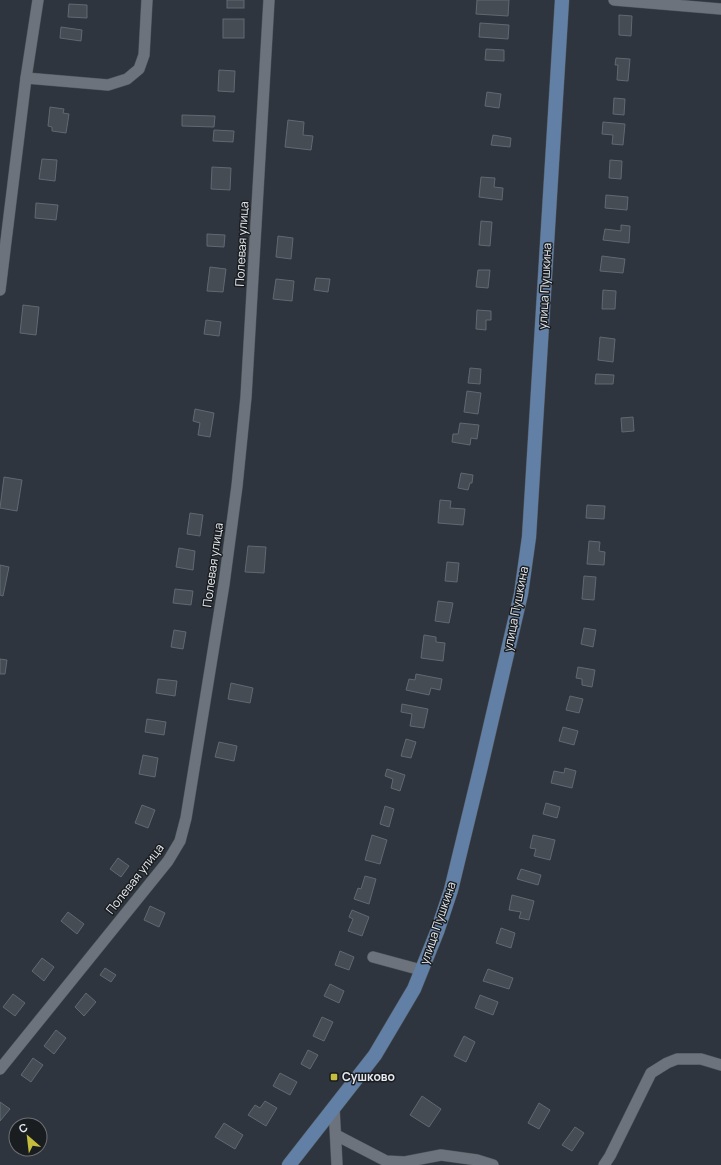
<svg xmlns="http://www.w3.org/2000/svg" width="721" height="1165" viewBox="0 0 721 1165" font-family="Manrope,sans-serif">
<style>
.building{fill:#454c54;stroke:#616871}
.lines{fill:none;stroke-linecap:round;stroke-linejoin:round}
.minor-casing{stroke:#4d5359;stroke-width:12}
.major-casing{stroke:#4d5359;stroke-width:15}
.minor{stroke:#6c737c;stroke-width:11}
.major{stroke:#6280a6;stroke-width:14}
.poi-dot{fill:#c4bd3e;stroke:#1a1d20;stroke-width:1.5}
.labels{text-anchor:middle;stroke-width:3;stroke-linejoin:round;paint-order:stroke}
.street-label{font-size:12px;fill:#e7ebf1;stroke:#1a1d20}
.poi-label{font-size:12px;font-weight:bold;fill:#e7ebf1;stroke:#1a1d20;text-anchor:start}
</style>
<rect width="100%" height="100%" fill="#2f353e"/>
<g class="building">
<rect x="227" y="0" width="17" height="8"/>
<polygon points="477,0 509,0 508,16 476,14"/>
<polygon points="69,4 87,5 87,18 68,17"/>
<polygon points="619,15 632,16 631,36 619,35"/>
<rect x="223" y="19" width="21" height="19"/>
<polygon points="480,23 509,25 508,39 479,37"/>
<polygon points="61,27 82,30 81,41 60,38"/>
<polygon points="486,49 504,50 504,61 485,60"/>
<polygon points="616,58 630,59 628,81 617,80 618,65 615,65"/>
<polygon points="219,70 235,71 234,92 218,91"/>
<polygon points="487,92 501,94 499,108 485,106"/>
<polygon points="614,98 625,99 624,115 613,114"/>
<polygon points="50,107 64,109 63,113 69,114 66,133 52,131 52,127 48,126"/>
<polygon points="182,115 215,116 214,127 182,126"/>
<polygon points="288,120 304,122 303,135 313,136 311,150 285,147"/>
<polygon points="603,122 625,124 623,145 612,144 613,135 602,134"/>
<polygon points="214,130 234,131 233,142 213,141"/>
<polygon points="493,135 511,138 510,147 491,145"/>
<polygon points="42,159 57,160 55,181 39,179"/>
<polygon points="610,160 622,161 621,179 609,178"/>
<polygon points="212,167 231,168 230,190 211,189"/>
<polygon points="481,177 495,178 494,187 503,188 502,200 479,197"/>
<polygon points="606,195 628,197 627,210 605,208"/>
<polygon points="36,203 58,205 56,220 35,218"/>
<polygon points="481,221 492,222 490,246 479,245"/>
<polygon points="621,225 630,226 629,243 603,240 605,229 621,231"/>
<polygon points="207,234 225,235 224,247 207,246"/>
<polygon points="278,236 293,238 291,259 276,257"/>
<polygon points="602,256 625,259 623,273 600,271"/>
<polygon points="210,267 226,269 223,292 207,291"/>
<polygon points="478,270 490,270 488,288 476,287"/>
<polygon points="316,278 330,279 328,292 314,290"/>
<polygon points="276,279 294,281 292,301 273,299"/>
<polygon points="603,290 616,291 615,309 602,309"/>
<polygon points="23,305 39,307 36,335 20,333"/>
<polygon points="477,310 491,311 491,320 486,320 486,330 476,329"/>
<polygon points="206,320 221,322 219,336 204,334"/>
<polygon points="600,337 615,339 613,362 598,360"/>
<polygon points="470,368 481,369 480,384 468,383"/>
<polygon points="596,374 614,375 613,384 595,384"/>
<polygon points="467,391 481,393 478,414 464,412"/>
<polygon points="195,409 214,413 210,437 198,435 200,423 193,421"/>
<polygon points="633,417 634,431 622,432 621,418"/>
<polygon points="460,423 479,425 477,439 471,438 470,445 452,442 453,434 458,434"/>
<polygon points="461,473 473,475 472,483 470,483 468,490 458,488"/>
<polygon points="4,477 22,480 17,511 0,508"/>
<polygon points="440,500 451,501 450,508 465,509 463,525 438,523"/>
<polygon points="587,505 605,506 604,519 586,518"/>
<polygon points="190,513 203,515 200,536 187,534"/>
<polygon points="589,541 600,542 599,551 605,552 604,565 587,564"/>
<polygon points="248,546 266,547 264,573 245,572"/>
<polygon points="179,548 195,551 193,570 176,567"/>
<polygon points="447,562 459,563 457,582 445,581"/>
<polygon points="0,565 9,567 3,596 0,595"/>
<polygon points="584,576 596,577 594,600 582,599"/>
<polygon points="175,589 193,591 191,605 173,603"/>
<polygon points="438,601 453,603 449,623 435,621"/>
<polygon points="584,628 596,630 593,647 581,644"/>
<polygon points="174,630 186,632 183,649 171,647"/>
<polygon points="424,635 436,637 436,642 445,643 443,661 421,658"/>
<polygon points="0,659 7,660 5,674 0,674"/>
<polygon points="578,667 595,670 592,687 582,685 582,679 576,678"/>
<polygon points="416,674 442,679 440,690 431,688 429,695 406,690 409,679 415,680"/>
<polygon points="158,679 177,681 175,696 156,693"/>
<polygon points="231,683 253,688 250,703 228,699"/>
<polygon points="570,696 583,699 579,713 566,710"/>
<polygon points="402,704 428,709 424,728 410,726 412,714 401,712"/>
<polygon points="147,719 166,722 164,735 145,732"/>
<polygon points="563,727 578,731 574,745 559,741"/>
<polygon points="406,739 416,742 411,758 401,756"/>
<polygon points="219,742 237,746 234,761 215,757"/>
<polygon points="143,755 158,758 155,777 139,774"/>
<polygon points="565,768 576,771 572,788 551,783 554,771 564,773"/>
<polygon points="387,769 405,775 400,791 391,788 393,779 385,776"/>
<polygon points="546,803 560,807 557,818 543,814"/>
<polygon points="142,805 155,810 148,828 135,823"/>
<polygon points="385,806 394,809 389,827 380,824"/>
<polygon points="372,835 387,840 380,864 365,860"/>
<polygon points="533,835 555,840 550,860 534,856 536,849 530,848"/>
<polygon points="118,858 129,866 121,877 110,869"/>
<polygon points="521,869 541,875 538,885 517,879"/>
<polygon points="365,876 376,879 369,904 354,899 358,888 361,889"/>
<polygon points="512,895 534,901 529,920 519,918 521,912 509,910"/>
<polygon points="150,906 165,913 159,927 144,920"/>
<polygon points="352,910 369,917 362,936 348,931 353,919 349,917"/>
<polygon points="68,912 84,924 77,934 61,921"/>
<polygon points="501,928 515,933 511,948 496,943"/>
<polygon points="340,951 354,957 349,970 335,965"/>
<polygon points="42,958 54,967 44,981 32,971"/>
<polygon points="105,968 116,975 111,982 100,975"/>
<polygon points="488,969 513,978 509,989 483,981"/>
<polygon points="330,984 344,991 339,1003 324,996"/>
<polygon points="86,993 96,1002 84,1016 75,1007"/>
<polygon points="13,994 25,1003 15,1016 3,1007"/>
<polygon points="480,995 498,1002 493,1015 475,1008"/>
<polygon points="322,1017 333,1022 324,1041 313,1036"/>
<polygon points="56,1030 66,1038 54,1054 44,1046"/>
<polygon points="464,1036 475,1042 466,1062 454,1056"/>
<polygon points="308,1050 318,1055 310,1069 301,1064"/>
<polygon points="33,1058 43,1065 31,1082 21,1075"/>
<polygon points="280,1073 297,1082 290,1095 273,1086"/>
<polygon points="422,1096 441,1109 429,1127 410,1115"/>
<polygon points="265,1101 277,1108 266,1126 248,1115 255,1105 260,1108"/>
<polygon points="0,1102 10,1109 0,1121"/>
<polygon points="539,1103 550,1110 539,1129 528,1123"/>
<polygon points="224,1123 243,1135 235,1149 215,1137"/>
<polygon points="575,1127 584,1133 572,1151 562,1145"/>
</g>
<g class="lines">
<defs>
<g id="minor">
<polyline points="614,0 721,9"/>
<polyline points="26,78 108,85 127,79 139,69 144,55 147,0"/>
<polyline points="0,290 26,78 38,0"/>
<polyline points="373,957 421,970"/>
<polyline points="0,1069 168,861 180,841 186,818 224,584 237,486 246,397 269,0"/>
<polyline points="334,1107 337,1165"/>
<polyline points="336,1135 386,1161 405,1162 441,1155 477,1160 493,1165"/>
<polyline points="604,1165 610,1156 651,1073 667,1063 677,1059 701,1059 721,1065"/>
</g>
<polyline id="major" points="289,1165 375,1055 414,989 437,932 451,890 481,766 521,594 529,537 562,0"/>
</defs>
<use href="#minor" class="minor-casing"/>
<use href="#major" class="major-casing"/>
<use href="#minor" class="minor"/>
<use href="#major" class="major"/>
</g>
<rect class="poi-dot" x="330" y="1073" width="8" height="8" rx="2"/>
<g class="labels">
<g class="street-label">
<text transform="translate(242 244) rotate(-87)" y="4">Полевая улица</text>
<text transform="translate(545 286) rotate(-87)" y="4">улица Пушкина</text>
<text transform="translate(213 565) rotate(-82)" y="4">Полевая улица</text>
<text transform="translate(516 609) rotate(-79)" y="4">улица Пушкина</text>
<text transform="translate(135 879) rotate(-52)" y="4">Полевая улица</text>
<text transform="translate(438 923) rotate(-71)" y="4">улица Пушкина</text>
</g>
<g class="poi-label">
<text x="342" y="1081">Сушково</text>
</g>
</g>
<g transform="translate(28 1137) rotate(332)"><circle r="19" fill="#1a1d20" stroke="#6c6f74"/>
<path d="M0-3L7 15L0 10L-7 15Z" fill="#c4bd3e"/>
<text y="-6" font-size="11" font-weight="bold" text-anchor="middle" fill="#e7ebf1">С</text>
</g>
</svg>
